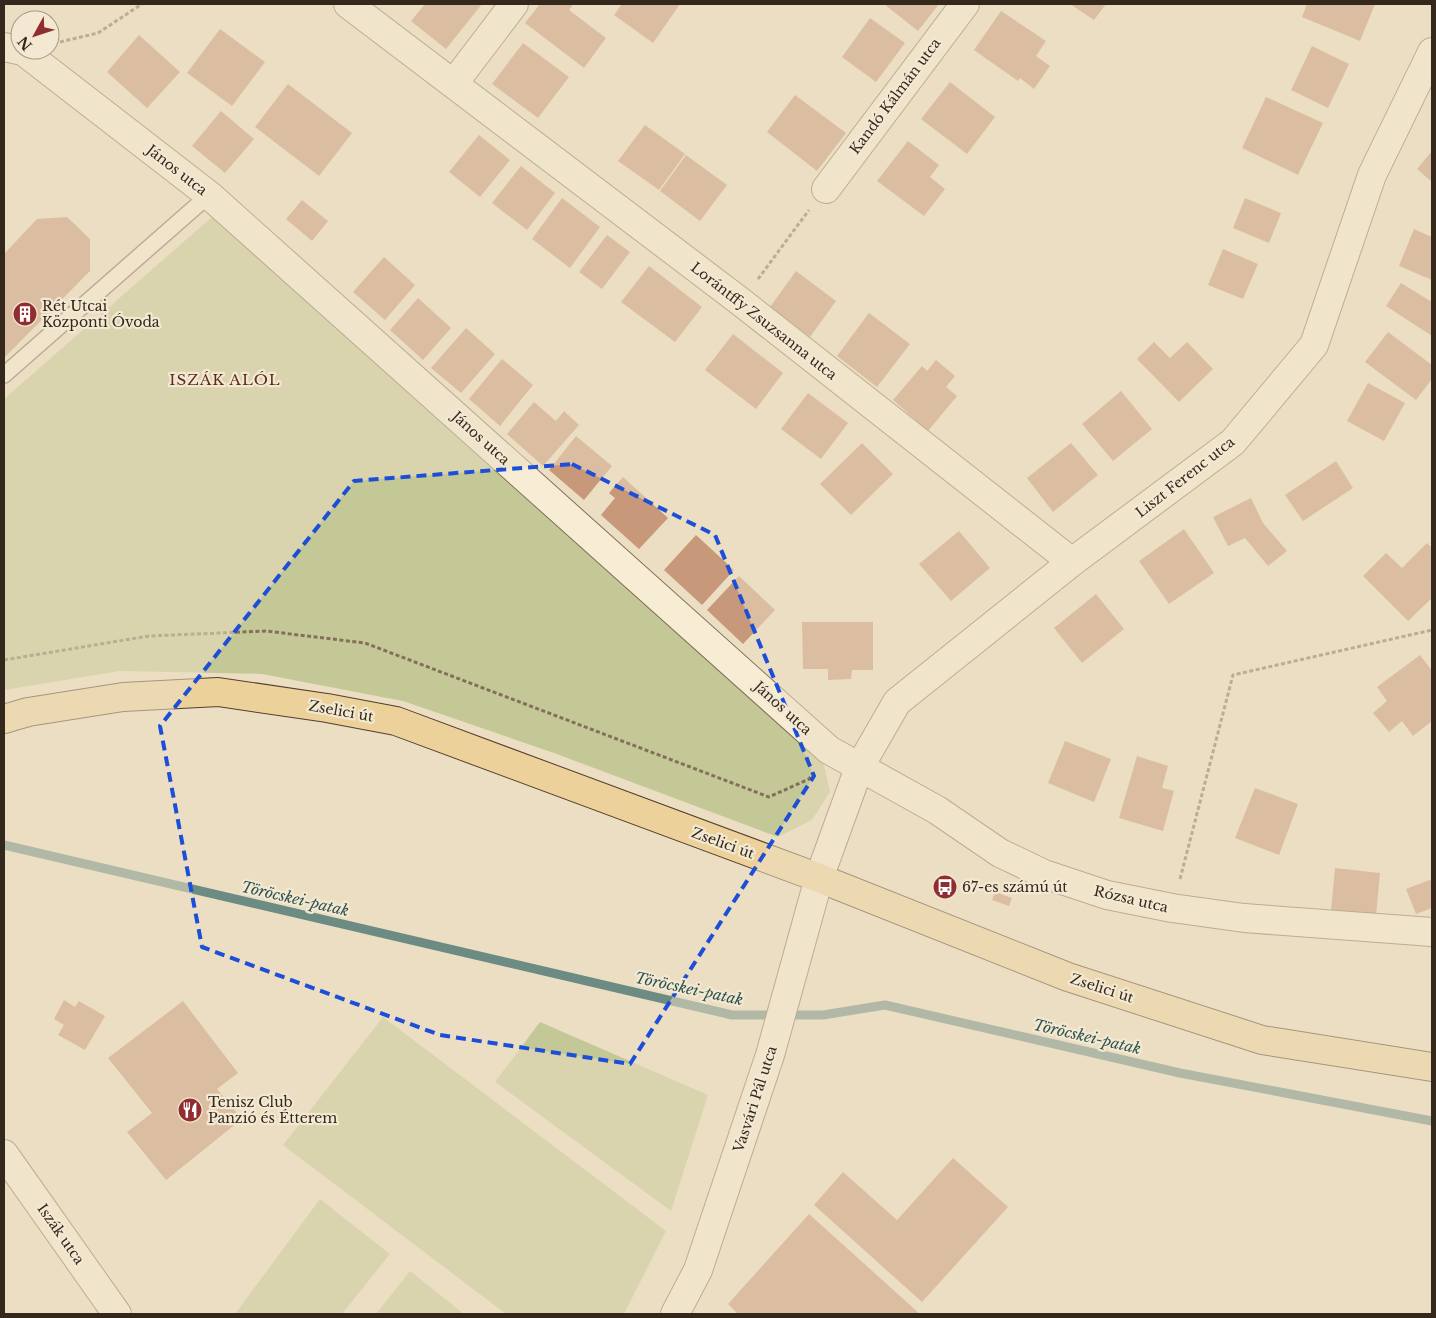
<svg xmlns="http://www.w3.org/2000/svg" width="1436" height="1318" viewBox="0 0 1436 1318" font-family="'Libre Baskerville',serif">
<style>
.green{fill:#c4c896}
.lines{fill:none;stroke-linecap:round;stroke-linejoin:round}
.stream{stroke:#6c8b83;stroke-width:9}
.building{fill:#c79879}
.lane-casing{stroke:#846f5a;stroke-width:18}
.street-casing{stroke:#846f5a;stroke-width:30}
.primary-casing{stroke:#523e2e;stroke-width:30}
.path{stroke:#846f5a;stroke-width:3;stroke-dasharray:4 2.5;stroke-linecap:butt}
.lane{stroke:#f7ecd4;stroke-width:15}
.street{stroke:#f7ecd4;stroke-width:28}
.primary{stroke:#edd19b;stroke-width:28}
.marked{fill:none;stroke:#1d4ed8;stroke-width:4;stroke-dasharray:10 6;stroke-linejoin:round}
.labels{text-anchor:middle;stroke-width:4.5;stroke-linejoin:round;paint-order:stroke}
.street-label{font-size:14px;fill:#34281d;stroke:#f3e8d1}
.poi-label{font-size:14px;fill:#34281d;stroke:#f3e8d1;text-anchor:start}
.neighbourhood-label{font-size:15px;letter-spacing:1px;fill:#5f2b1f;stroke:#f3e8d1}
.water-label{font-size:15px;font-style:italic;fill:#2d5350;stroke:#f3e8d1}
</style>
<rect width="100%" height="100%" fill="#ebdec2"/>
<g class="green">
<polygon points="212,217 821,752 830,792 812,820 778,837 554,753 403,701 262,674 120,671 4,690 4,399"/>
<polygon points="383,1017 666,1231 624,1314 506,1314 283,1145"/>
<polygon points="540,1022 708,1095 671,1211 495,1082"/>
<polygon points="320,1199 390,1254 342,1314 235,1314"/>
<polygon points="410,1271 464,1314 376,1314"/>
</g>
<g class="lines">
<polyline class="stream" points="4,845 732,1015 823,1015 885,1005 1180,1073 1432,1121"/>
</g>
<g class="building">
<polygon points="425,4 482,4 446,49 411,21"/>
<polygon points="540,4 573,4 569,10 606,38 584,68 525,23"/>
<polygon points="622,4 680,4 653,43 614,15"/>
<polygon points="884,4 939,4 918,31"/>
<polygon points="1070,4 1106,4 1094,20"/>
<polygon points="1307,4 1375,4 1360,41 1302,17"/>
<polygon points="1001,11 1046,41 1036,56 1050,66 1034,89 1020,78 1018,81 974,50"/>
<polygon points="870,18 905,43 876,82 842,57"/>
<polygon points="220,29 265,62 232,106 187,73"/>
<polygon points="139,35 180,72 147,108 107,72"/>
<polygon points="523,43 569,77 538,118 492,84"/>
<polygon points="1312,46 1349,64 1328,108 1291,90"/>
<polygon points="950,82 995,117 967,154 921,119"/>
<polygon points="288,84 352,133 319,176 255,127"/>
<polygon points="795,95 846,133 817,171 767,132"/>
<polygon points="1266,97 1323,123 1298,175 1242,148"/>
<polygon points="221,111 254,139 225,173 192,146"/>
<polygon points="645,125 685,154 659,190 618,161"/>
<polygon points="479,135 510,160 480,197 449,172"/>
<polygon points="908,141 939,165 930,177 945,189 924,216 877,181"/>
<polygon points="1432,151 1432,182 1417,169"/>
<polygon points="686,155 727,185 700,221 660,191"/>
<polygon points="521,166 555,193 527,230 492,203"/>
<polygon points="562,198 600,227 570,268 532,239"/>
<polygon points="1245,198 1281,213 1269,243 1233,228"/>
<polygon points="302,200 328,221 312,241 286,219"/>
<polygon points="67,217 90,239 90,271 4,358 4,254 37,219"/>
<polygon points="1414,229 1432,237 1432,280 1399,266"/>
<polygon points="607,235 630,252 602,289 579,272"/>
<polygon points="1223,249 1258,264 1243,299 1208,285"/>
<polygon points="384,257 415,285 385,320 353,292"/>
<polygon points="649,266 702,307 675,342 621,302"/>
<polygon points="796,271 836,301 810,337 770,307"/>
<polygon points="1401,283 1432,302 1432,336 1386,306"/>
<polygon points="418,298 451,328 423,360 390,330"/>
<polygon points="869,313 910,344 877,387 837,356"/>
<polygon points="466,328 495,354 461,393 431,368"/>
<polygon points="1388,332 1432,365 1432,379 1416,400 1365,362"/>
<polygon points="733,334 783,373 756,409 705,370"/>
<polygon points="1154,342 1170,358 1187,342 1213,369 1179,402 1137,359"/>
<polygon points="502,359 533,385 500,426 469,399"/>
<polygon points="936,360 955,376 946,387 957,396 928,431 893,400 922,366 927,371"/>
<polygon points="1368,383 1405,403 1384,441 1347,421"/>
<polygon points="1121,391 1152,429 1113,461 1082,424"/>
<polygon points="808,393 848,423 821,459 781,429"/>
<polygon points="534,402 556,421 564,411 579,425 543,466 507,434"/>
<polygon points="576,436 612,466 584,500 549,470"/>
<polygon points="862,443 893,474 851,515 820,484"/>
<polygon points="1071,443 1098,475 1053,512 1027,478"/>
<polygon points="1336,461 1353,488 1303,521 1285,495"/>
<polygon points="623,477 668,518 639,549 601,515 615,498 609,493"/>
<polygon points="1251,498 1263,523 1287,551 1268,566 1245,538 1228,546 1213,517"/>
<polygon points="1184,529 1214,573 1169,604 1139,561"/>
<polygon points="959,531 990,568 951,601 919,564"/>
<polygon points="696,535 734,570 702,605 664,570"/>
<polygon points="1427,543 1432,548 1432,598 1408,621 1363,576 1386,553 1402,568"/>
<polygon points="739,576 775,610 743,644 707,610"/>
<polygon points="1096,594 1124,629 1082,663 1054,628"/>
<polygon points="802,622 873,622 873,670 852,670 851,679 828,680 828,669 803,669"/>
<polygon points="1420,655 1432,671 1432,721 1413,736 1402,721 1389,732 1373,713 1387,701 1377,687"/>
<polygon points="1065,741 1111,759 1094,802 1048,783"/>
<polygon points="1137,756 1168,766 1162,788 1174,791 1163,831 1119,818"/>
<polygon points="1255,788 1298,804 1279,855 1235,838"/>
<polygon points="1335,868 1380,873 1376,916 1331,911"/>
<polygon points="1432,879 1432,908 1416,914 1406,889"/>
<polygon points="995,892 1012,898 1009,906 992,900"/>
<polygon points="64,1000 75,1007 79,1001 105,1016 85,1050 58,1035 64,1025 54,1019"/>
<polygon points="183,1001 238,1073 217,1089 242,1119 166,1180 127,1132 152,1113 108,1058"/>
<polygon points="953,1158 1008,1207 922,1302 814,1205 843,1172 897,1220"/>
<polygon points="809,1214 920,1314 738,1314 728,1304"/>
</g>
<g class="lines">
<defs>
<polyline id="lane" points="4,375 209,195"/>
<g id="street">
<polyline points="348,4 741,302 1072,562"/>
<polyline points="4,47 23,51 209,195 829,750 937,810 1000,853 1044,874 1107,895 1172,908 1244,918 1432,932"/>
<polyline points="454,83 514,4"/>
<polyline points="826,189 965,4"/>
<polyline points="4,1154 117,1314"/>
<polyline points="675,1314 698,1270 770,1055 819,878 859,768 897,702 1072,562 1233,442 1314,345 1372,175 1432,52"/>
</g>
<polyline id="primary" points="4,719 28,712 123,697 218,692 327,708 396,721 819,878 1068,977 1262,1040 1432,1067"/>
</defs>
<use href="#lane" class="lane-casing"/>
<use href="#street" class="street-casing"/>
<use href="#primary" class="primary-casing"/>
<g class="path">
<polyline points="60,42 98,33 142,4"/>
<polyline points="758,279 809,210"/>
<polyline points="4,660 149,636 266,631 365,643 769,797 809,779 813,773"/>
<polyline points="1180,879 1233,675 1432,630"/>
</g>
<use href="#lane" class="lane"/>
<use href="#street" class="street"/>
<use href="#primary" class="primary"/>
</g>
<path d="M0 0H1436V1318H0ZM572 464 715 535 814 776 630 1064 440 1035 202 947 160 726 354 481Z" fill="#ebdec2" fill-opacity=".55" fill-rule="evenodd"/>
<path class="marked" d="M572 464 715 535 814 776 630 1064 440 1035 202 947 160 726 354 481Z"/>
<defs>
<symbol id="building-disc" viewBox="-11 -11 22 22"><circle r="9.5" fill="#8f2d30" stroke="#f3e8d1"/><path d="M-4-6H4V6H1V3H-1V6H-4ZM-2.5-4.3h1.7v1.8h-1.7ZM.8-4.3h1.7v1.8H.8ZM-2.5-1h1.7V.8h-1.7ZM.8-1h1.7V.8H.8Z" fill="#fff"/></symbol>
<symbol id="bus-disc" viewBox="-11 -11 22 22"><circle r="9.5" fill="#8f2d30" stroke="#f3e8d1"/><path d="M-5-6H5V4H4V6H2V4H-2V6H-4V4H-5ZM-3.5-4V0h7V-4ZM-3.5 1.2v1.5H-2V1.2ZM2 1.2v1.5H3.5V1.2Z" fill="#fff"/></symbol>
<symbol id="restaurant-disc" viewBox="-11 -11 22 22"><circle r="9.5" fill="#8f2d30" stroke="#f3e8d1"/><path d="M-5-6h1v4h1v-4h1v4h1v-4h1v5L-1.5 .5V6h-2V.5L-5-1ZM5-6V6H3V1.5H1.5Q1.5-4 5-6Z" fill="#fff"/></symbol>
</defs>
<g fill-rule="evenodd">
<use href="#building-disc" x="11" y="300" width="28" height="28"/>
<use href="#bus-disc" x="931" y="873" width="28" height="28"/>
<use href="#restaurant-disc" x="176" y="1096" width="28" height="28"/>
</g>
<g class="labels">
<g class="street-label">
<text transform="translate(895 96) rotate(-53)" y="5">Kandó Kálmán utca</text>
<text transform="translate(177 170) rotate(38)" y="5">János utca</text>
<text transform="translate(764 321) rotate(38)" y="5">Lorántffy Zsuzsanna utca</text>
<text transform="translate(481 438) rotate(42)" y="5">János utca</text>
<text transform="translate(1185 477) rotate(-38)" y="5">Liszt Ferenc utca</text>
<text transform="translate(783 708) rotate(42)" y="5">János utca</text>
<text transform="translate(341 711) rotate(10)" y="5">Zselici út</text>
<text transform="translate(723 843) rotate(20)" y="5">Zselici út</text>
<text transform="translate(1131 899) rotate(13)" y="5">Rózsa utca</text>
<text transform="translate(1102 988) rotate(18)" y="5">Zselici út</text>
<text transform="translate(755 1099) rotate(-72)" y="5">Vasvári Pál utca</text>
<text transform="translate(61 1234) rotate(55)" y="5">Iszák utca</text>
</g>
<g class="poi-label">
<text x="42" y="311">Rét Utcai<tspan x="42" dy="16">Központi Óvoda</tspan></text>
<text x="962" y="892">67-es számú út</text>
<text x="208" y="1107">Tenisz Club<tspan x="208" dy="16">Panzió és Étterem</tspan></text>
</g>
<g class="neighbourhood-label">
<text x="225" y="385">ISZÁK ALÓL</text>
</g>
<g class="water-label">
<text transform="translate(295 899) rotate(13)" y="5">Töröcskei-patak</text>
<text transform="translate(689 989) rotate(12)" y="5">Töröcskei-patak</text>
<text transform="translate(1087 1037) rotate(13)" y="5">Töröcskei-patak</text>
</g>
</g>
<rect width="1436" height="1318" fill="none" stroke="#34281d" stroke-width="10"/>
<g transform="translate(35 35) rotate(230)"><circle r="24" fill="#f3e8d1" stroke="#a79b89"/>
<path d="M0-4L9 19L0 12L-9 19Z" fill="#8f2d30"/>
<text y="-8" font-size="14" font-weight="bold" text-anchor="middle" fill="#34281d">N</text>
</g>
</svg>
